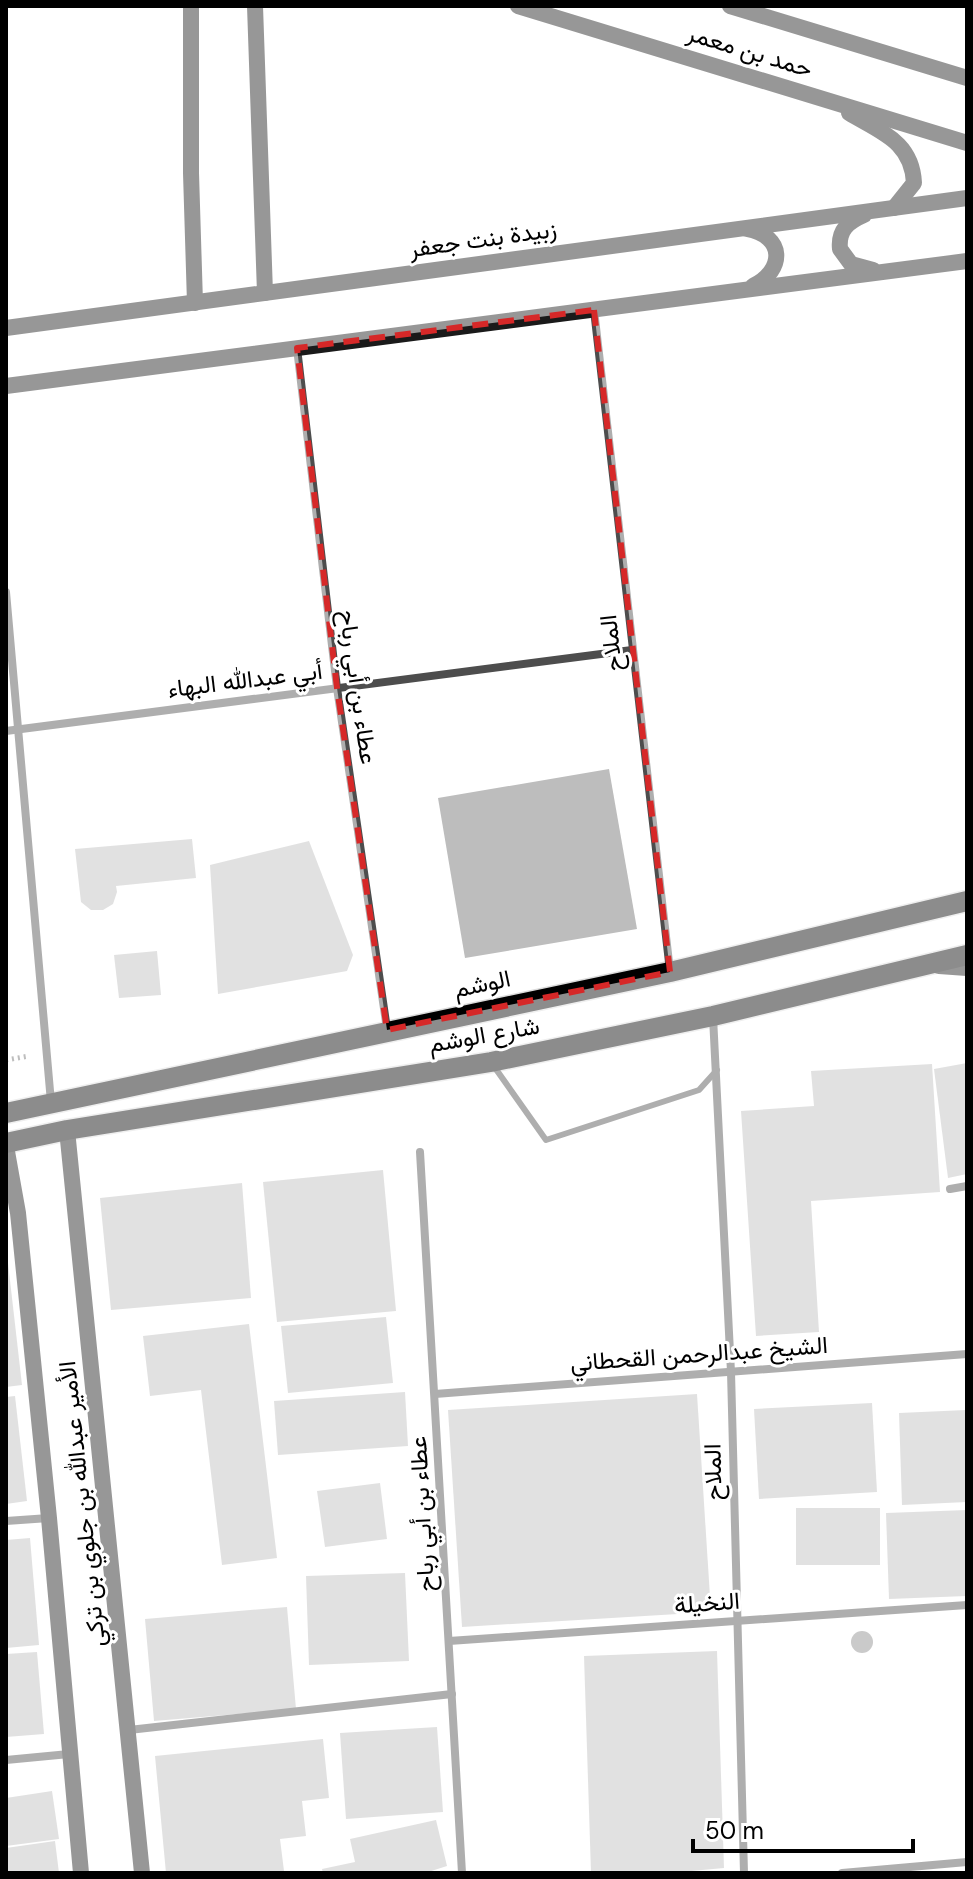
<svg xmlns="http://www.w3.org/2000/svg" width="973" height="1879" viewBox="0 0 973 1879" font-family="'DM Sans',Vazirmatn,sans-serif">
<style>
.building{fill:#bdbdbd}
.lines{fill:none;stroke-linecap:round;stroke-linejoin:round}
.primary-casing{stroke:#dbdbdb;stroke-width:23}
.path{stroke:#6f6f6f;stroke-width:5;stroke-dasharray:2 4;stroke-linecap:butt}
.lane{stroke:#4d4d4d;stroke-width:6}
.street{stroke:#4d4d4d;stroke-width:8}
.secondary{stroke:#1a1a1a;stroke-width:16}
.primary{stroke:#000;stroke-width:20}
.tree{fill:#8a8a8a}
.marked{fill:none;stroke:#d62828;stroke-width:6;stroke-dasharray:16 10;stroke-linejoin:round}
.labels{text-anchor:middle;stroke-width:6;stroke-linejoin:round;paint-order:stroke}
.street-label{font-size:24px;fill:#000;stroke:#fff}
</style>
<rect width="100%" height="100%" fill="#fff"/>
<g class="building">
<polygon points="609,769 637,929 465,958 438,798"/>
<polygon points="192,839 196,878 116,886 117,892 113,904 103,910 91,910 81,902 75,849"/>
<polygon points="309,841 353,955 347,971 218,994 210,865"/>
<polygon points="157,951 161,995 119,998 114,955"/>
<polygon points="967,1063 967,1174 948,1178 934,1069"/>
<polygon points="932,1064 940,1192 811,1201 819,1332 756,1336 741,1111 814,1106 811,1071"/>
<polygon points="383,1170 396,1311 277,1322 263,1182"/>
<polygon points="242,1183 251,1298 111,1310 100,1198"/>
<polygon points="6,1263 8,1263 22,1385 6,1387"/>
<polygon points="386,1317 393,1383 288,1393 281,1326"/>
<polygon points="249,1324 277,1558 222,1565 201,1390 150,1396 143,1336"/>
<polygon points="405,1392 408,1446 278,1455 274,1401"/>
<polygon points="697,1394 711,1612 462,1627 448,1410"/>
<polygon points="15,1396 27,1501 6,1504 6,1397"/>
<polygon points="872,1403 877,1492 759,1499 754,1409"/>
<polygon points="966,1410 967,1502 902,1505 899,1413"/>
<polygon points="380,1483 387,1539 325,1547 317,1491"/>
<rect x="796" y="1508" width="84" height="57"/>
<polygon points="967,1510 967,1596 889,1599 886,1513"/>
<polygon points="30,1538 39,1645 6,1648 6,1540"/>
<polygon points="405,1573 409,1661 309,1665 306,1576"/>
<polygon points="287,1607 296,1709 154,1721 145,1619"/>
<polygon points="717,1651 724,1868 670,1873 591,1873 584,1656"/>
<polygon points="37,1652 44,1734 6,1737 6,1654"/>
<polygon points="437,1727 443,1812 346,1819 340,1733"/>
<polygon points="323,1739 329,1798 302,1801 306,1836 280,1839 284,1871 166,1873 155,1756"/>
<polygon points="52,1791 59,1839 6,1846 6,1798"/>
<polygon points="436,1820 447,1866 425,1873 323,1873 322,1869 355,1862 350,1839"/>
<polygon points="55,1841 59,1873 6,1873 6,1848"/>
</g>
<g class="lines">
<defs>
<g id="primary">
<polyline points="6,1113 670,972 967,901"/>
<polyline points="6,1143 67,1130 491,1062 713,1016 967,955"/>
</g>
</defs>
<use href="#primary" class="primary-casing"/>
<polyline class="path" points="6,1060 29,1056"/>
<polyline class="lane" points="493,1065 546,1140 699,1090 717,1070"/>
<g class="street">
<polyline points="594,310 670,971"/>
<polyline points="297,348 337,688 387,1029"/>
<polyline points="6,592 51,1102"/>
<polyline points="6,731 632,650"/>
<polyline points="713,1017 731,1372 744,1873"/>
<polyline points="420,1152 462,1873"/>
<polyline points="950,1189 967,1186"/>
<polyline points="435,1394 967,1354"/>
<polyline points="6,1521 49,1518"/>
<polyline points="449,1641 967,1605"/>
<polyline points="129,1730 452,1694"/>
<polyline points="6,1760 69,1754"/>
<polyline points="842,1873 967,1862"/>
</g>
<g class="secondary">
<polyline points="191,6 191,173 195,303"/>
<polyline points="255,6 265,293"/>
<polyline points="518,6 967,143"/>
<polyline points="730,6 967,78"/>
<path d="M849 113C880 132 912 141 914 183L894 208"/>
<path d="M864 215C848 222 838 230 840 249L851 264 873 270"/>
<path d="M747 229C785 236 785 270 753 286"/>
<polyline points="6,328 967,198"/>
<polyline points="6,386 967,261"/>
<polyline points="939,966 967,968"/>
<polyline points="67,1130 142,1873"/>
<polyline points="6,1146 18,1213 49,1518 81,1873"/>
</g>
<use href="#primary" class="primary"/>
</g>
<circle class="tree" cx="862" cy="1642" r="11"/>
<path d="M0 0H973V1879H0ZM594 310 670 972 387 1030 337 688 297 348Z" fill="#fff" fill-opacity=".55" fill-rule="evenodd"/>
<path class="marked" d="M594 310 670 972 387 1030 337 688 297 348Z"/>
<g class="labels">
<g class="street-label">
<text transform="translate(750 51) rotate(17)" y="8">حمد بن معمر</text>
<text transform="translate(483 239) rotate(-8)" y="8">زبيدة بنت جعفر</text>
<text transform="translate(611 643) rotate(-96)" y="8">الملاح</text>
<text transform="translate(245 680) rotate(-7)" y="8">أبي عبدالله البهاء</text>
<text transform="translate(358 687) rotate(82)" y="8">عطاء بن أبي رباح</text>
<text transform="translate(482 984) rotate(-12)" y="8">الوشم</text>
<text transform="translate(484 1035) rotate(-10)" y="8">شارع الوشم</text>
<text transform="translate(699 1354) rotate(-4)" y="8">الشيخ عبدالرحمن القحطاني</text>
<text transform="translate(713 1472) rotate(-91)" y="8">الملاح</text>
<text transform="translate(82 1504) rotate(-96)" y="8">الأمير عبدالله بن جلوي بن تركي</text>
<text transform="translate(422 1514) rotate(-93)" y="8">عطاء بن أبي رباح</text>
<text transform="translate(707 1603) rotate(-4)" y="8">النخيلة</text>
</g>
</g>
<rect width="973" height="1879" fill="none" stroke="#000000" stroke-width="16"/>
<path d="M693 1839v12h220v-12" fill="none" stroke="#000000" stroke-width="4"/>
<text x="705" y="1839" font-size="24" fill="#000000" stroke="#ffffff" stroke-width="6" paint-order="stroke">50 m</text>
</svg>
